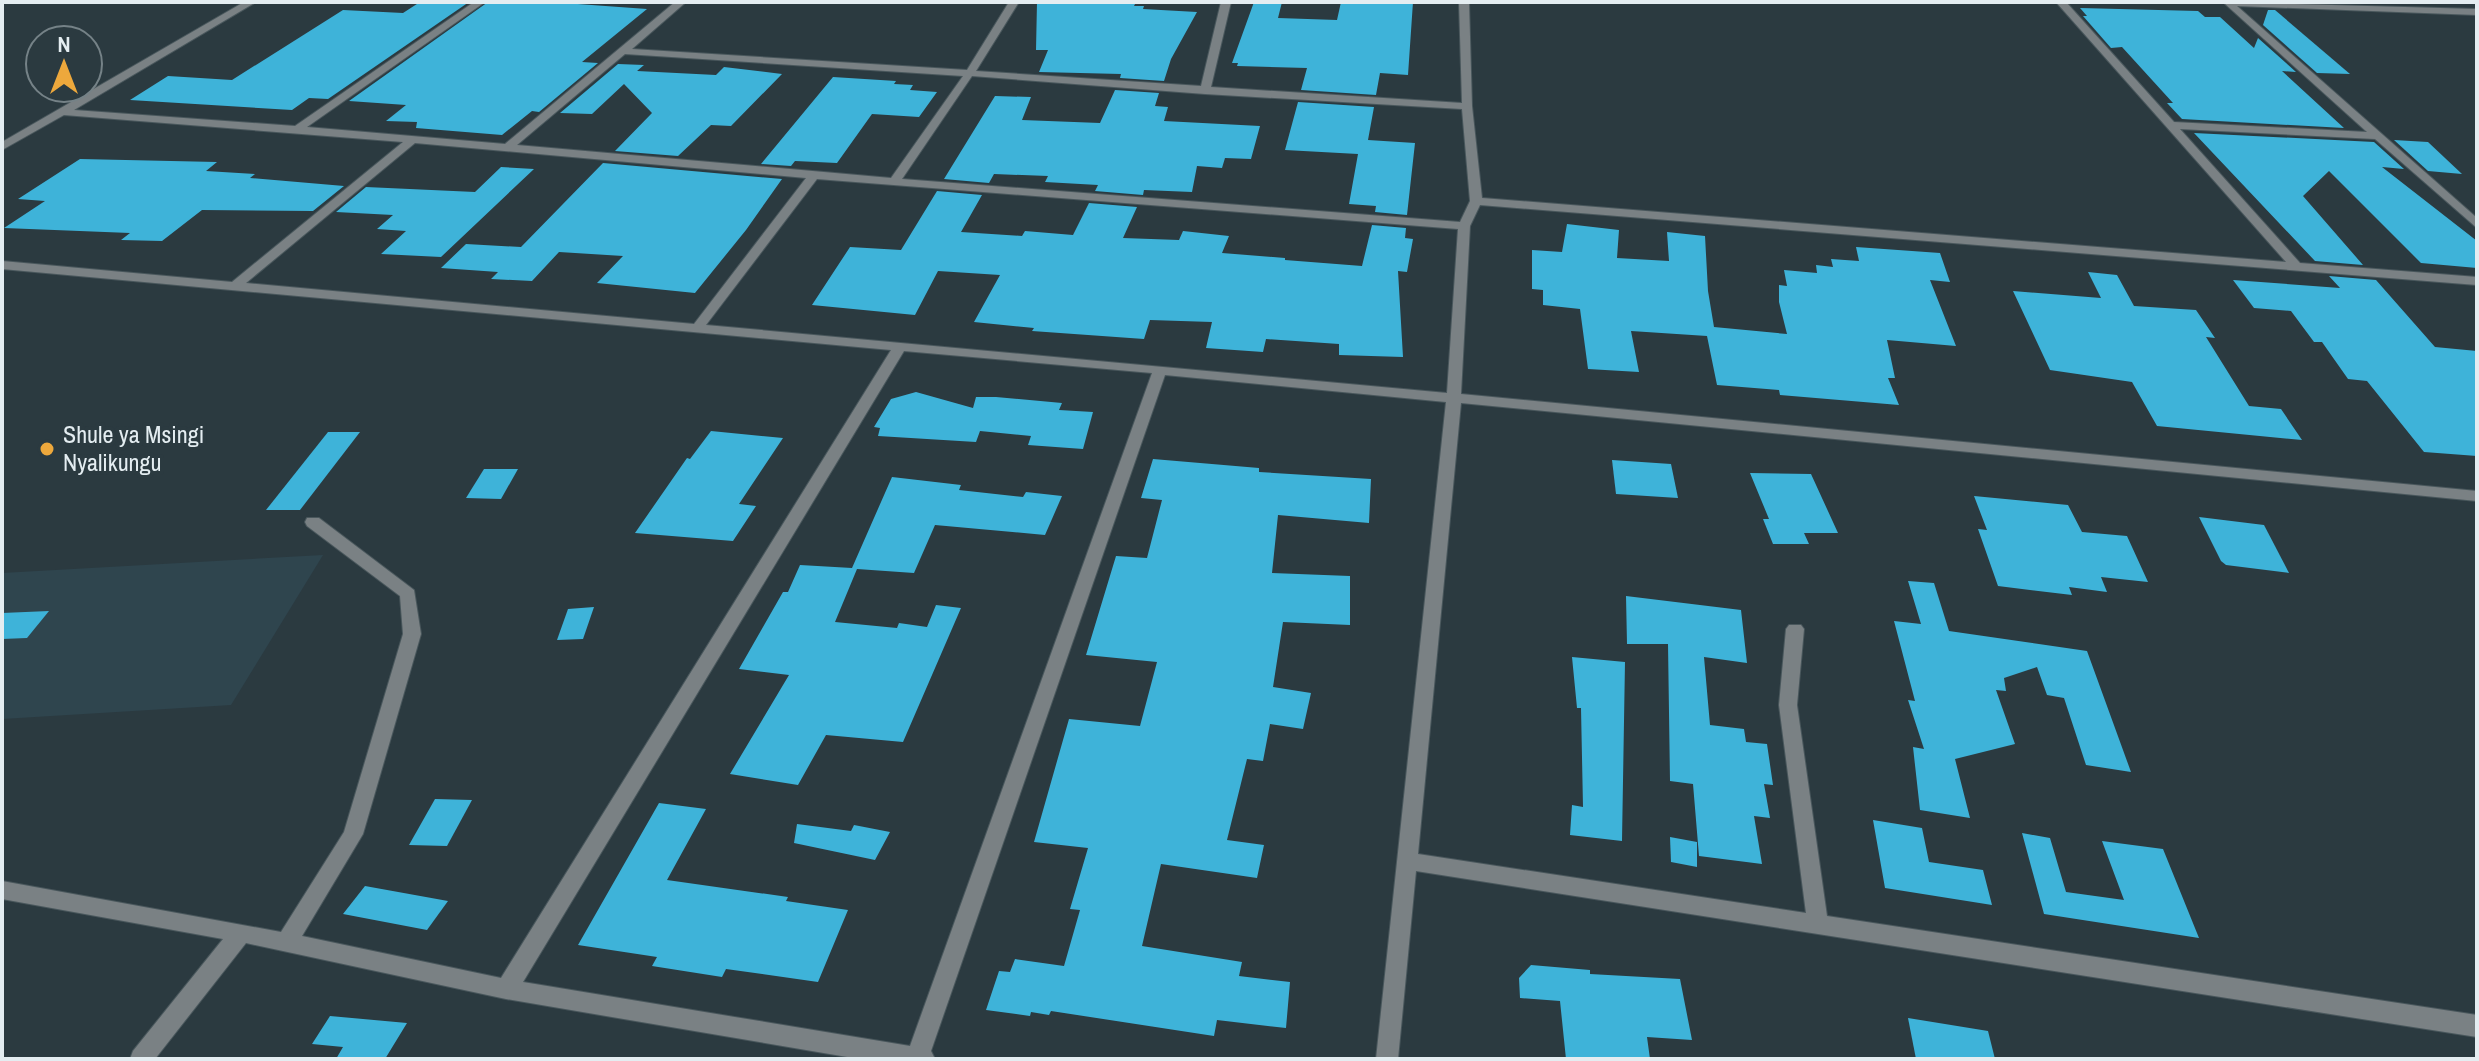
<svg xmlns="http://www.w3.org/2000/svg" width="2479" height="1061" viewBox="0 0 2479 1061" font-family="'Archivo Narrow',sans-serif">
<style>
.built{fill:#2f454e}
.building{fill:#3eb3d9}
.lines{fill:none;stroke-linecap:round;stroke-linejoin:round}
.street-casing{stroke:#49575c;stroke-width:2}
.street{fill:#7a8184;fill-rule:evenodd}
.poi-dot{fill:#eda83c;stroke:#2b3a40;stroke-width:3}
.labels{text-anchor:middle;stroke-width:8;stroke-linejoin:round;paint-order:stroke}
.poi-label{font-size:24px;fill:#e4edf1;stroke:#2b3a40;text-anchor:start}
</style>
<rect width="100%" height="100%" fill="#2b3a40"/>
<polygon class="built" points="323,555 231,705 2,719 2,573"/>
<g class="building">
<polygon points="420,2 469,2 328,99 309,98 292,110 130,100 168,76 232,80 343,10 403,13"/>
<polygon points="488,2 550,2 647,9 582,62 598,63 539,112 532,111 502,135 416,128 417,122 386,121 406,105 349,101"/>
<polygon points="1037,2 1136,2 1134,6 1144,6 1143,9 1197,12 1171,59 1164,81 1120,78 1121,74 1039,72 1048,50 1036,50"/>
<polygon points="1254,2 1282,2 1278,18 1337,20 1341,2 1413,2 1408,75 1380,73 1376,95 1301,90 1307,68 1237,66 1238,63 1232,63"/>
<polygon points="2080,8 2198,11 2205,17 2220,17 2254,48 2258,38 2296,72 2282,71 2344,128 2182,119 2167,103 2173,103 2122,47 2111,48 2083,16 2087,16"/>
<polygon points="2268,10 2275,10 2350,74 2317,73 2263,25"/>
<polygon points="618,64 644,65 637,71 716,75 724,67 782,74 731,126 711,125 678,156 615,151 652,113 624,84 592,114 560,113"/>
<polygon points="833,77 896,81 894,84 913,85 910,90 937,92 919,117 872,114 837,163 795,161 791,166 761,164"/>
<polygon points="1115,90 1159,93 1155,106 1168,107 1164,121 1260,126 1251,159 1225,158 1222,168 1197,166 1192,192 1144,190 1143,195 1095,191 1098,185 1045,182 1048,176 994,174 989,183 944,179 995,96 1031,97 1022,120 1100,123"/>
<polygon points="1298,102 1374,107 1368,140 1415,143 1407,215 1375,212 1376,206 1349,204 1358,154 1285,150"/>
<polygon points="2194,133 2374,142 2404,169 2382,167 2477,241 2477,268 2421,263 2329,171 2303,196 2363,265 2315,261"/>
<polygon points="2394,140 2428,142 2462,174 2428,171"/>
<polygon points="80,159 217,162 206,171 255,174 250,178 344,186 313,211 202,210 162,241 121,240 130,233 4,228 45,201 18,199"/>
<polygon points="603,163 782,179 746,230 695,293 597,283 623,256 559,252 532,281 491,279 498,272 441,268 466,244 521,247"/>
<polygon points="501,167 534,169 441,257 381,254 406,231 377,229 393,215 336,212 366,187 475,192"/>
<polygon points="937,191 982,195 961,232 1022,236 1025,231 1073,235 1089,203 1137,207 1123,238 1179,240 1183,231 1229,236 1222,253 1285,258 1285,260 1362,266 1372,225 1406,228 1405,238 1413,239 1407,272 1398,271 1403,357 1339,355 1339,344 1266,339 1263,352 1206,348 1212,322 1150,320 1144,339 1032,331 1034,328 974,322 1000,275 938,271 915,315 812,305 850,247 901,250"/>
<polygon points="1567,224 1619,230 1617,258 1669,261 1667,232 1705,236 1708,291 1714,327 1787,334 1779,302 1779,285 1787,286 1784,270 1817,273 1816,265 1833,267 1831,259 1859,261 1856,247 1940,253 1950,282 1930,280 1956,346 1887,340 1895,378 1888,378 1899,405 1780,395 1779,390 1717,385 1707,336 1631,331 1639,372 1588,369 1580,309 1543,305 1543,290 1532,289 1532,250 1562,252"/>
<polygon points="2088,272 2117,275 2134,306 2196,310 2215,338 2206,337 2249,406 2281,409 2302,440 2157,426 2132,382 2050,370 2013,291 2101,298"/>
<polygon points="2329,276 2376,280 2435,347 2477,351 2477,456 2424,452 2367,381 2348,379 2322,342 2314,342 2291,311 2254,308 2233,280 2340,288"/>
<polygon points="916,392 973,408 976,397 996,397 1062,403 1059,410 1093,412 1083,449 1028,445 1031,436 980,431 976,442 878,436 880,428 874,427 891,399"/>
<polygon points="711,431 783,438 739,504 756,506 733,541 635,533 687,458 690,459"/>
<polygon points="328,432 360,432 300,510 266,510"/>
<polygon points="1153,459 1259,468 1259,472 1371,479 1369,523 1278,515 1272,573 1350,576 1350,625 1283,622 1273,687 1311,693 1303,729 1270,724 1263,761 1247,759 1227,840 1264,845 1257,878 1161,864 1142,946 1242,962 1239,976 1290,982 1286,1028 1217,1020 1214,1036 1051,1011 1049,1015 1031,1012 1030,1016 986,1010 999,971 1010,972 1015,959 1064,966 1080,910 1070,909 1088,848 1034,842 1069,719 1140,726 1157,662 1086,655 1116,556 1147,558 1162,500 1141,498"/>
<polygon points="1612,460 1671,464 1678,498 1616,494"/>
<polygon points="484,469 518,469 501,499 466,498"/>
<polygon points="1750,473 1811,474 1838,533 1804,533 1809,544 1773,544 1763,519 1769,519"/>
<polygon points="892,477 961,485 959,490 1023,497 1026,492 1062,496 1045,535 935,525 914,573 857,569 835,622 897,628 899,623 927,627 936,605 961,608 903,742 826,735 798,785 730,774 789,675 739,669 783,592 788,592 800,565 852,568"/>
<polygon points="1974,496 2068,505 2082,532 2127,536 2148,582 2101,577 2107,592 2069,587 2072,595 1998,586 1978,529 1987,530"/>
<polygon points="2199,517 2264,525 2289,573 2226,565 2221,561"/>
<polygon points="1908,581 1934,583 1949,631 2087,651 2131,772 2086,765 2064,698 2047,695 2037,667 2004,678 2006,691 1996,690 2015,744 1955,759 1970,818 1920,810 1913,747 1924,749 1908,700 1915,701 1894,621 1921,624"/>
<polygon points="1626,596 1741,610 1747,663 1704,657 1710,725 1744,729 1746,742 1767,744 1773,785 1764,784 1770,818 1754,816 1762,864 1699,856 1693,784 1670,781 1668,644 1627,644"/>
<polygon points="594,607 583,639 557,640 568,609"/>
<polygon points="49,611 27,638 2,639 2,613"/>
<polygon points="1572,657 1625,662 1622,841 1570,835 1572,805 1583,807 1581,708 1577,708"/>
<polygon points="435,799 472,800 447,846 409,845"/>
<polygon points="659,803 706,809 667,880 788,897 786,901 848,910 818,982 726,969 722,977 652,966 657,957 578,945"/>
<polygon points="1873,820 1922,828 1929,862 1983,870 1992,905 1885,888"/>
<polygon points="797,824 851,831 854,825 890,832 875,860 794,843"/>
<polygon points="2022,833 2050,838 2066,892 2124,900 2102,841 2163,849 2199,938 2044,914"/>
<polygon points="1670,837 1697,842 1697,867 1671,862"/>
<polygon points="365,886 448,901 427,930 343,914"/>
<polygon points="1531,965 1590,970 1590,974 1680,979 1692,1040 1647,1037 1650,1059 1566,1059 1560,1001 1520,998 1519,978"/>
<polygon points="330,1016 407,1023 385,1059 336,1059 343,1047 312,1044"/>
<polygon points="1908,1018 1988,1031 1995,1059 1916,1059"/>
</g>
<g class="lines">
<defs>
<path id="street" d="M244 2H256L74 110 295 126 474 2H485L307 127 505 144 675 2H686L632 49 967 70 1009 2H1019L976 71 1201 86 1221 2H1231L1211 87 1462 103 1459 2H1469L1472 106 1482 198 2286 262 2056 2H2066L2174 122 2367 132 2223 2 2477 9V15L2237 6 2477 218V228L2375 139 2180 129 2300 263 2477 277V285L1480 205 1470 226 1461 394 2477 491V501L1461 403 1418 854 1806 913 1779 705 1786 629 1789 625H1801L1804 629 1797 705 1827 916 2477 1015V1037L1416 871 1398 1059H1376L1446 402 1165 375 931 1051 935 1059H859L506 999 246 943 155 1059H130L133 1051 223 939 2 899V881L281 932 344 832 403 634 400 596 307 526 305 522 307 518H319L414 590 421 634 363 834 302 936 501 978 891 350 2 269V261L232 282 403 142 64 115 2 150V142ZM625 54 963 76 891 178 517 145ZM972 76 1205 94 1462 109 1470 201 1460 222 902 179ZM415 143 806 178 694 324 246 283ZM817 179 1458 229 1447 393 706 325ZM904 351 1152 373 910 1046 523 982Z"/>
</defs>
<use href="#street" class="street-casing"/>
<use href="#street" class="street"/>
</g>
<circle class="poi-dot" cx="47" cy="449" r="8"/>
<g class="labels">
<g class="poi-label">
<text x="63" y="443">Shule ya Msingi<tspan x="63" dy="28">Nyalikungu</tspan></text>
</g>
</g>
<rect width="2479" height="1061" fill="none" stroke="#e4edf1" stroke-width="8"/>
<g transform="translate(64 64)"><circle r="38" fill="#2b3a40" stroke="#758287" stroke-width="2"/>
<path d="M0-6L14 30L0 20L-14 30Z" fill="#eda83c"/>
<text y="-12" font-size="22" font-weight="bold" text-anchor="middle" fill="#e4edf1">N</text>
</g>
</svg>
